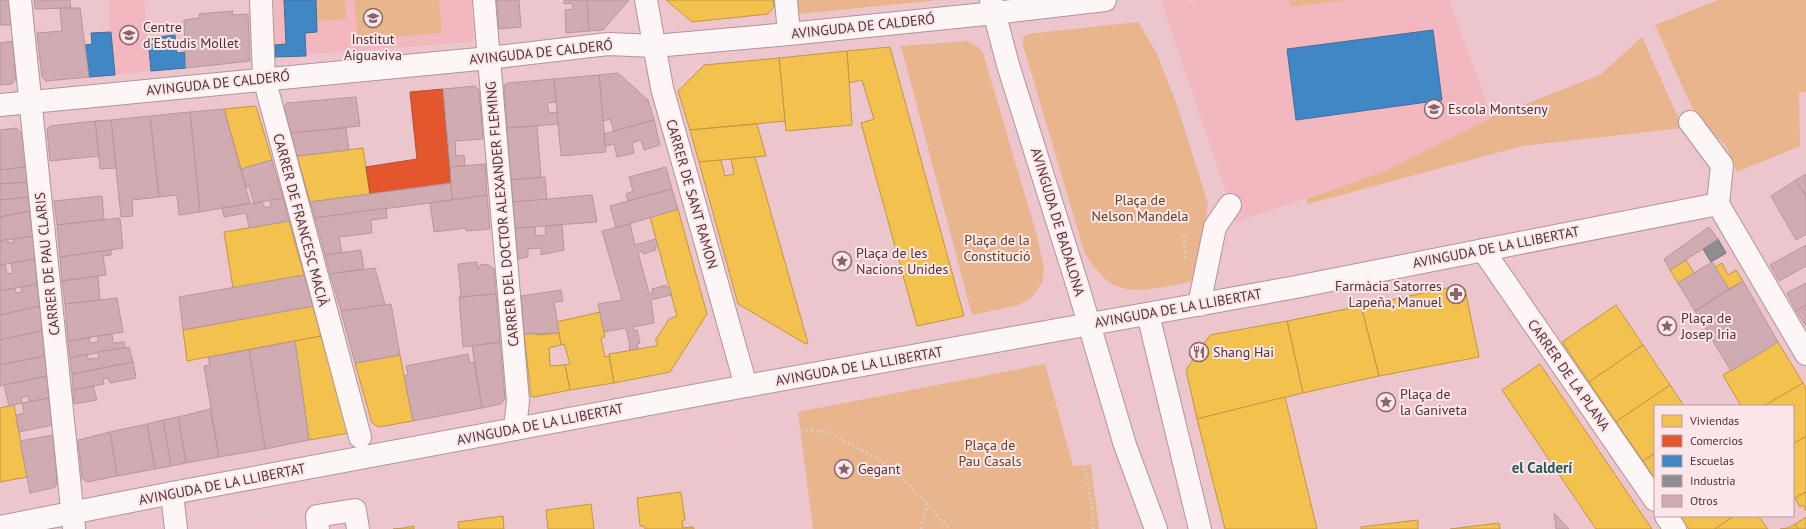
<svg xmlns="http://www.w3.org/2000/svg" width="1806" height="529" viewBox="0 0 1806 529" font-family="'PT Sans',sans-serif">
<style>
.built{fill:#f2b7bf;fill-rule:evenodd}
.green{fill:#e9b58d}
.homes{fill:#f2c14e;stroke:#c19647}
.shops{fill:#e4572e;stroke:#b74c31}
.schools{fill:#3f88c5;stroke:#446e9a}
.industry{fill:#8d8d92;stroke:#7a7277}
.building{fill:#d1abb2;stroke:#b4989c}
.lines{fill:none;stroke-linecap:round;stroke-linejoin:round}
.minor-casing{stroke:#b19499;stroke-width:24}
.path{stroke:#d8cdcf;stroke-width:2.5;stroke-dasharray:2 3;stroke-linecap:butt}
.minor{stroke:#fcf6f7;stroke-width:22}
.labels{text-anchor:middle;stroke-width:4;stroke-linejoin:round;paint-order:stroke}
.street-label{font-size:14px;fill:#4f3337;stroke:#fce6e9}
.poi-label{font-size:14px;fill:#4f3337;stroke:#fce6e9;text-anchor:start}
.park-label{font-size:14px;fill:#614320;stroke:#fce6e9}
.neighbourhood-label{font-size:15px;font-weight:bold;fill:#235d59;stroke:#fce6e9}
</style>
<rect width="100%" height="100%" fill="#ecc6cc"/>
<g class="built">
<polygon points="110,0 144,0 151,71 115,75 108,10"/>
<polygon points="273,0 471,0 474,37 471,42 275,57"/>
<path d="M1161 0H1188L1190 3 1198 0H1290L1291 7 1350 0H1449L1492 117 1382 172 1236 222ZM1433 30 1442 100 1297 120 1287 49Z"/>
</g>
<g class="green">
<polygon points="316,0 345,0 346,19 317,21"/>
<polygon points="354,0 439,0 442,33 358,40"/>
<polygon points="797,0 940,0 798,14"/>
<polygon points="1290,0 1350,0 1290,7"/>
<polygon points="1718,0 1806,0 1806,92 1799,93 1800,146 1737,172 1725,144 1699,123 1655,25"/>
<path d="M1138 22 1157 54 1178 108 1208 204 1195 281C1169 285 1136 297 1112 284 1101 277 1093 265 1085 254L1023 45V38L1028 34Z"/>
<polygon points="1642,37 1683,128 1522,146 1308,204 1306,199 1382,172 1492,117 1600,75"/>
<polygon points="968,41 978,47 983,53 1037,236 1044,268 1042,283 1032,297 1019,305 972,315 901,46"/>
<polygon points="1045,364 1073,466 1091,465 1099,529 813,529 798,412"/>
</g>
<g class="homes">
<polygon points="666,0 773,0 774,7 768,14 692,22"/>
<polygon points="890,47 964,316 917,326 861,123 874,119 862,80 849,83 847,51"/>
<polygon points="847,51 852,125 786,131 779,58"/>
<polygon points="779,58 785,121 690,130 678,91 704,65"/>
<polygon points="256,106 272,160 241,169 224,109"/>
<polygon points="757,124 766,156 699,162 690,130"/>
<polygon points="363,148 370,194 310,202 297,156"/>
<polygon points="755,157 808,343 806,344 738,304 699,162 721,160 725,176 734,174 731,159"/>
<polygon points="678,209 707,314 670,372 614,383 609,354 656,346 658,341 655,341 669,319 677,316 650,217"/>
<polygon points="289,221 304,275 233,288 224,232"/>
<polygon points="1686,260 1694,273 1678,283 1670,270"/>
<polygon points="1722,263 1728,275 1736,270 1743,281 1729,289 1715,267"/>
<polygon points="1452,287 1465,289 1479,357 1379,376 1361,306"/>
<polygon points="1616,305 1643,345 1589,382 1562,342"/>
<polygon points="313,306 321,336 187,361 183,330"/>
<polygon points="1361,306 1379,376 1303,393 1287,321"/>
<polygon points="600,312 605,337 601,338 605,357 609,356 614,383 570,390 565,365 570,364 564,344 561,345 556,322"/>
<polygon points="1287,321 1303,393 1197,419 1186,370 1210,335"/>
<polygon points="536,333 537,335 559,333 561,345 549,348 550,366 565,365 570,390 534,397 531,396 524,334"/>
<polygon points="321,336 349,433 309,440 295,341"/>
<polygon points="1778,342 1803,383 1764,406 1741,406 1723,375"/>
<polygon points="1643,345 1670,385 1616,422 1589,382"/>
<polygon points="400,355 413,421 379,427 372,423 355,363"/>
<polygon points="1540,364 1652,529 1596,529 1502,390"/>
<polygon points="1803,383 1806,388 1806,436 1793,444 1793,406 1764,406"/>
<polygon points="1670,385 1684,406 1655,406 1655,453 1643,461 1616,422"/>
<polygon points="1285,397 1317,529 1225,529 1197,419"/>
<polygon points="14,405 27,477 0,482 0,408"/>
<polygon points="1806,436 1806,492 1795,498 1793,495 1793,444"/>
<polygon points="1655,453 1655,479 1643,461"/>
<polygon points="681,492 685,520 682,521 683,528 693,527 694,529 645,529 644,526 640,526 637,498"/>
<polygon points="1806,492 1806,511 1803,505 1800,507 1795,498"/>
<polygon points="591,504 594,529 548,529 546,510"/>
<polygon points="503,516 504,529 459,529 458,522"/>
<polygon points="1680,516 1734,516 1715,529 1689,529"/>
<polygon points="1734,516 1758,516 1768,529 1715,529"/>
<polygon points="1806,517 1806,529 1798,529 1795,524"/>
<polygon points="1418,520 1418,529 1361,529 1361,527"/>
<polygon points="1499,523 1500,529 1450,529"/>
<polygon points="1795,524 1798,529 1780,529 1788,528"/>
<polygon points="414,526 414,529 393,529 404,528"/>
</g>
<polygon class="shops" points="443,89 451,183 370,194 366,167 417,159 410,92"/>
<g class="schools">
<polygon points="284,0 316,0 317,32 305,33 306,56 275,57 275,45 286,44"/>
<polygon points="1433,30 1442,100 1296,120 1287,49"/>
<polygon points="111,32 115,75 89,77 85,45 92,44 91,33"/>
<polygon points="175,35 177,53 185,52 186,68 151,71 148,38"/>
</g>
<polygon class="industry" points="1718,239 1726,253 1711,262 1703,249"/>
<g class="building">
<polygon points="0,0 9,0 11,25 0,25"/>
<polygon points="34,0 70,0 71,8 35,9"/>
<polygon points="496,0 519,0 521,27 499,29"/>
<polygon points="564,0 587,0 589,31 566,33 565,10 573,9 572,3 564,4"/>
<polygon points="587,0 629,0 603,30 589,31"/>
<polygon points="60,8 80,8 89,77 46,81 42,77 37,33 62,31"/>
<polygon points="233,11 232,15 248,14 250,61 186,68 184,20 200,18 199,14"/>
<polygon points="13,41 16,79 12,84 0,85 0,43"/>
<polygon points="618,73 648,100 654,120 614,131 610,119 603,121 599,75"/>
<polygon points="599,75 606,152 561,156 554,79"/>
<polygon points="554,79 556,102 547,103 549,113 557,112 558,124 507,128 504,85 508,83"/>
<polygon points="475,86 479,90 483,139 455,141 456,156 464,155 465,166 450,167 443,89"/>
<polygon points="356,97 360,126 291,133 284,108 287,103"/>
<polygon points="224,109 250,203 200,212 190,112"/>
<polygon points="190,112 200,212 179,215 177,195 159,197 150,116"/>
<polygon points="150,116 159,197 132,200 133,216 121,217 111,120"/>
<polygon points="111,120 116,168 100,169 95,121"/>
<polygon points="654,120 660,145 644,150 641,140 632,143 634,153 617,157 614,144 605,146 604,134"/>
<polygon points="95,121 99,156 50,161 47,129 50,126"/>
<polygon points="537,126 541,177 511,180 507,128"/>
<polygon points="16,128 22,133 26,167 0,170 0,130"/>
<polygon points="346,128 349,150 297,156 291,133"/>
<polygon points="272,160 283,198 254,203 249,186 246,187 241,169"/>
<polygon points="485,164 487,195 452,200 450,167"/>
<polygon points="26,167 27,182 0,184 0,170"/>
<polygon points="666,167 672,189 628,201 626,194 633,191 629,177"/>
<polygon points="1806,174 1806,197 1796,180"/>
<polygon points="545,177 547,200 513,202 511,180"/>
<polygon points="1796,180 1806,197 1806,234 1796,240 1771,196"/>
<polygon points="27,182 29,197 0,200 0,184"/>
<polygon points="451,183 452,200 315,218 310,202"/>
<polygon points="672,189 678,209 616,228 610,206"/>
<polygon points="487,195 490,229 466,231 466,228 434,232 430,203"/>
<polygon points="592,195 597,222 515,228 513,202"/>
<polygon points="102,196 104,219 57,225 54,201"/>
<polygon points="29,197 30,211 0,217 0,200"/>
<polygon points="283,198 289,221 249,228 246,213 224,217 222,208 262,202 264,207 271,207 270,200"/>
<polygon points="386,208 387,218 371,220 372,233 339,237 342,253 325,255 315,218"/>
<polygon points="30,211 33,236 0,241 0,217"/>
<polygon points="120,218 123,248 60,257 57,225"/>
<polygon points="630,224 635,245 656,239 658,246 655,247 656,250 643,254 642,251 638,252 649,293 653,293 652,289 666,285 667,288 670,288 671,295 651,300 654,323 633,327 634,331 637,330 640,343 637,344 638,349 630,350 629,346 630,346 626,328 604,332 598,304 622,300 602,231"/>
<polygon points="562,225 564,250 541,255 541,248 528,249 528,257 518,259 515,228 535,227 536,236 546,235 545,226"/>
<polygon points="1709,227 1718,239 1670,270 1664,259"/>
<polygon points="33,236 35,259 0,265 0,241 8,239 8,243 14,242 13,239"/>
<polygon points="1806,245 1806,266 1779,281 1770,265"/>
<polygon points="111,250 111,255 103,256 106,275 62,281 60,257"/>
<polygon points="361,250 364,269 330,274 325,255"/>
<polygon points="35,259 37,284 0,291 0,265 5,264 7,274 13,273 11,263"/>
<polygon points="477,262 478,270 480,265 487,264 494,269 496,294 461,297 458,264"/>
<polygon points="1712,262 1729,289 1695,311 1678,283"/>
<polygon points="375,268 385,305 341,311 330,274"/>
<polygon points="304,275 313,306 183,330 179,297"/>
<polygon points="98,276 100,300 65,304 62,281"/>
<polygon points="1743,281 1778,342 1731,371 1695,311"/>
<polygon points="1806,283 1806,305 1796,311 1787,293"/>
<polygon points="37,284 40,306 0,315 0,291 15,288 16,293 22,292 21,287"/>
<polygon points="561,290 563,301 554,302 559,333 524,334 521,296"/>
<polygon points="496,294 500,342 463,347 459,297"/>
<polygon points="117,298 123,332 68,341 65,304"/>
<polygon points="391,304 400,355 355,363 341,311"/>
<polygon points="1806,305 1806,326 1796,311"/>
<polygon points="40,306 42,331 0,340 0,315"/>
<polygon points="42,331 45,356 0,365 0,340"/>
<polygon points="112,334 113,343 124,342 125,348 70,358 68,341 89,338 90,343 98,342 98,336"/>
<polygon points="295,341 309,440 265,449 249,350"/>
<polygon points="500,342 505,399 501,404 482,408 472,346"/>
<polygon points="129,347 133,362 72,374 70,358 87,354 88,359 99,358 98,352"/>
<polygon points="249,350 265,449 219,457 204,366 210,365 208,357"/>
<polygon points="468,354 470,363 474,362 482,408 413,421 404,376 408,375 406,366"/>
<polygon points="45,356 47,376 0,386 0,365"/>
<polygon points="133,362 136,378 110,383 108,378 103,379 104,384 73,390 72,374"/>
<polygon points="47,376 49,398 29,402 28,396 21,398 22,403 9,406 4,385"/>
<polygon points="93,386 97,400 74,404 73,390"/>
<polygon points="49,398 52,425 19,432 16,415 24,413 22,403"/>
<polygon points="210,409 219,457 186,463 178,417"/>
<polygon points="178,417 186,463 171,466 163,420"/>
<polygon points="163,420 171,466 155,469 147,424"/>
<polygon points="147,424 155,469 117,476 110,432"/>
<polygon points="110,432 117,476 87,482 82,478 78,440"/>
<polygon points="53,435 57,482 56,486 53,488 30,493 20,441"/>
<polygon points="1554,513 1569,529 1556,529"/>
</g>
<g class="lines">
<defs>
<g id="minor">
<polyline points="20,0 74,528"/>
<polyline points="261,0 264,78 360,437"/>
<polyline points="484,0 518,401 515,429"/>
<polyline points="646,0 662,88 746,386"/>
<polyline points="786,0 789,34"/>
<polyline points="991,0 1008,65 1078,287 1125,445 1156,529"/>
<polyline points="0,105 489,58 608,44 655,46 789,34 995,13 1105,0"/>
<polyline points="1690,122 1722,165 1718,204"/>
<polyline points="1718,204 1806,354"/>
<polyline points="1483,250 1655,500"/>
<polyline points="1199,305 1215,227 1230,205"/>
<polyline points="1148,314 1200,529"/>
<polyline points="172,493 176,529"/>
<polyline points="1666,516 1675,529"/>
<polyline points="0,527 172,493 746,386 1296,287 1718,204"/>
<polyline points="318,529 317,516 355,510 358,529"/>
</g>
</defs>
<use href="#minor" class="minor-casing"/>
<g class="path">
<polyline points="1634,0 1681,103"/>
<polyline points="1147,18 1213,192"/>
<polyline points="1742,193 1806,159"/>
<polyline points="1184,236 1185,258"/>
<polyline points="1530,279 1538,282"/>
<polyline points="1058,351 1076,421 1092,507 1093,529"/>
<polyline points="1071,396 1113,529"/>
<polyline points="801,430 827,432 882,461 911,487 950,529"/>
<path d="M371 496 676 447C717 427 761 409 807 399"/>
<polyline points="197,523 297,509"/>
<polyline points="921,529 927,505"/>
</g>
<use href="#minor" class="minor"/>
</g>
<defs>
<symbol id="school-ring" viewBox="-11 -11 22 22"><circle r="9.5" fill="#fce6e9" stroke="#86666b" stroke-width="1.5"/><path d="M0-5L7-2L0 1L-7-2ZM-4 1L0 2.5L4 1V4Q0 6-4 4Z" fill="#86666b"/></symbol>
<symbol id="sight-ring" viewBox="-11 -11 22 22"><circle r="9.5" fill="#fce6e9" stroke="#86666b" stroke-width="1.5"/><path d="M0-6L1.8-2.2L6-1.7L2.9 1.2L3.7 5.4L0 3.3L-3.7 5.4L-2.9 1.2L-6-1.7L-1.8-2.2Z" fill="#86666b"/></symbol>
<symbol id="pharmacy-ring" viewBox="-11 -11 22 22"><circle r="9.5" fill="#fce6e9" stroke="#86666b" stroke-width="1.5"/><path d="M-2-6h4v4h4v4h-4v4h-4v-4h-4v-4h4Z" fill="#86666b"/></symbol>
<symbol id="restaurant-ring" viewBox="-11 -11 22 22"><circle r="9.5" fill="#fce6e9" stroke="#86666b" stroke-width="1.5"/><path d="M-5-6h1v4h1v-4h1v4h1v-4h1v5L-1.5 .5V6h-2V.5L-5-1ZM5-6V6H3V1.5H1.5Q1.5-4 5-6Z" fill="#86666b"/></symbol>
</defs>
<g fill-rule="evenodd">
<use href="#school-ring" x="362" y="7" width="22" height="22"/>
<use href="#school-ring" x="118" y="24" width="22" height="22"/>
<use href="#school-ring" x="1423" y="98" width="22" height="22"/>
<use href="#sight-ring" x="831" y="250" width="22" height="22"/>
<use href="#pharmacy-ring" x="1445" y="283" width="22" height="22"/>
<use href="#sight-ring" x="1656" y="315" width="22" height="22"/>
<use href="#restaurant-ring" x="1188" y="341" width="22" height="22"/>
<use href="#sight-ring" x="1375" y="391" width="22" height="22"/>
<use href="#sight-ring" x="833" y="458" width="22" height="22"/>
</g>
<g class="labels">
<g class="street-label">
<text transform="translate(863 26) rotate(-6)" y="5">AVINGUDA DE CALDERÓ</text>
<text transform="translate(541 52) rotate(-6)" y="5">AVINGUDA DE CALDERÓ</text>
<text transform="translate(218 83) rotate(-6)" y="5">AVINGUDA DE CALDERÓ</text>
<text transform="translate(692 194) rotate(74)" y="5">CARRER DE SANT RAMON</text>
<text transform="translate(502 214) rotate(-95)" y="5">CARRER DEL DOCTOR ALEXANDER FLEMING</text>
<text transform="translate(301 220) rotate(75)" y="5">CARRER DE FRANCESC MACIÀ</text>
<text transform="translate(1058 222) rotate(73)" y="5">AVINGUDA DE BADALONA</text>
<text transform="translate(1496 247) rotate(-11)" y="5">AVINGUDA DE LA LLIBERTAT</text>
<text transform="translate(47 264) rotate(-96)" y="5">CARRER DE PAU CLARIS</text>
<text transform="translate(1178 308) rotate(-10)" y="5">AVINGUDA DE LA LLIBERTAT</text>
<text transform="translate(859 366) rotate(-10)" y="5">AVINGUDA DE LA LLIBERTAT</text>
<text transform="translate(1569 375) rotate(55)" y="5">CARRER DE LA PLANA</text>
<text transform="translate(540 424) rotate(-11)" y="5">AVINGUDA DE LA LLIBERTAT</text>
<text transform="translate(222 484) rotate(-11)" y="5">AVINGUDA DE LA LLIBERTAT</text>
</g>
<g class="poi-label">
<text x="143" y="32">Centre<tspan x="143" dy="16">d'Estudis Mollet</tspan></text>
<text x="373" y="44" text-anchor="middle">Institut<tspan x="373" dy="16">Aiguaviva</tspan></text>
<text x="1448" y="114">Escola Montseny</text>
<text x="856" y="258">Plaça de les<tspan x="856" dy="16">Nacions Unides</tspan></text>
<text x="1442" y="291" text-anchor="end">Farmàcia Satorres<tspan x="1442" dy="16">Lapeña, Manuel</tspan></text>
<text x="1681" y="323">Plaça de<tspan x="1681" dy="16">Josep Iria</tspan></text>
<text x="1213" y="357">Shang Hai</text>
<text x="1400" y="399">Plaça de<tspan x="1400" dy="16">la Ganiveta</tspan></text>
<text x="858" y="474">Gegant</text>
</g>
<g class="park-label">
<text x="1140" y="205">Plaça de<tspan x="1140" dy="16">Nelson Mandela</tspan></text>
<text x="997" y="245">Plaça de la<tspan x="997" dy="16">Constitució</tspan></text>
<text x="990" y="450">Plaça de<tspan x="990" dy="16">Pau Casals</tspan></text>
</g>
<g class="neighbourhood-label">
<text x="1542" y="473">el Calderí</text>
</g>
</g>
<rect x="1654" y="405" width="140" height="112" fill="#fce6e9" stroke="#b79ea2"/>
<rect x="1662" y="415" width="20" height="12" fill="#f2c14e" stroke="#b79ea2"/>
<text x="1690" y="425" font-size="12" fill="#4f3337">Viviendas</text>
<rect x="1662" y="435" width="20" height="12" fill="#e4572e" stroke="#b79ea2"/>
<text x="1690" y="445" font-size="12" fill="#4f3337">Comercios</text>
<rect x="1662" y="455" width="20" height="12" fill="#3f88c5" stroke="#b79ea2"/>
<text x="1690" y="465" font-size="12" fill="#4f3337">Escuelas</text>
<rect x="1662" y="475" width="20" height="12" fill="#8d8d92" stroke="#b79ea2"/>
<text x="1690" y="485" font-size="12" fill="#4f3337">Industria</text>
<rect x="1662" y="495" width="20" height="12" fill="#d1abb2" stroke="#b79ea2"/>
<text x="1690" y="505" font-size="12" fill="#4f3337">Otros</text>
</svg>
